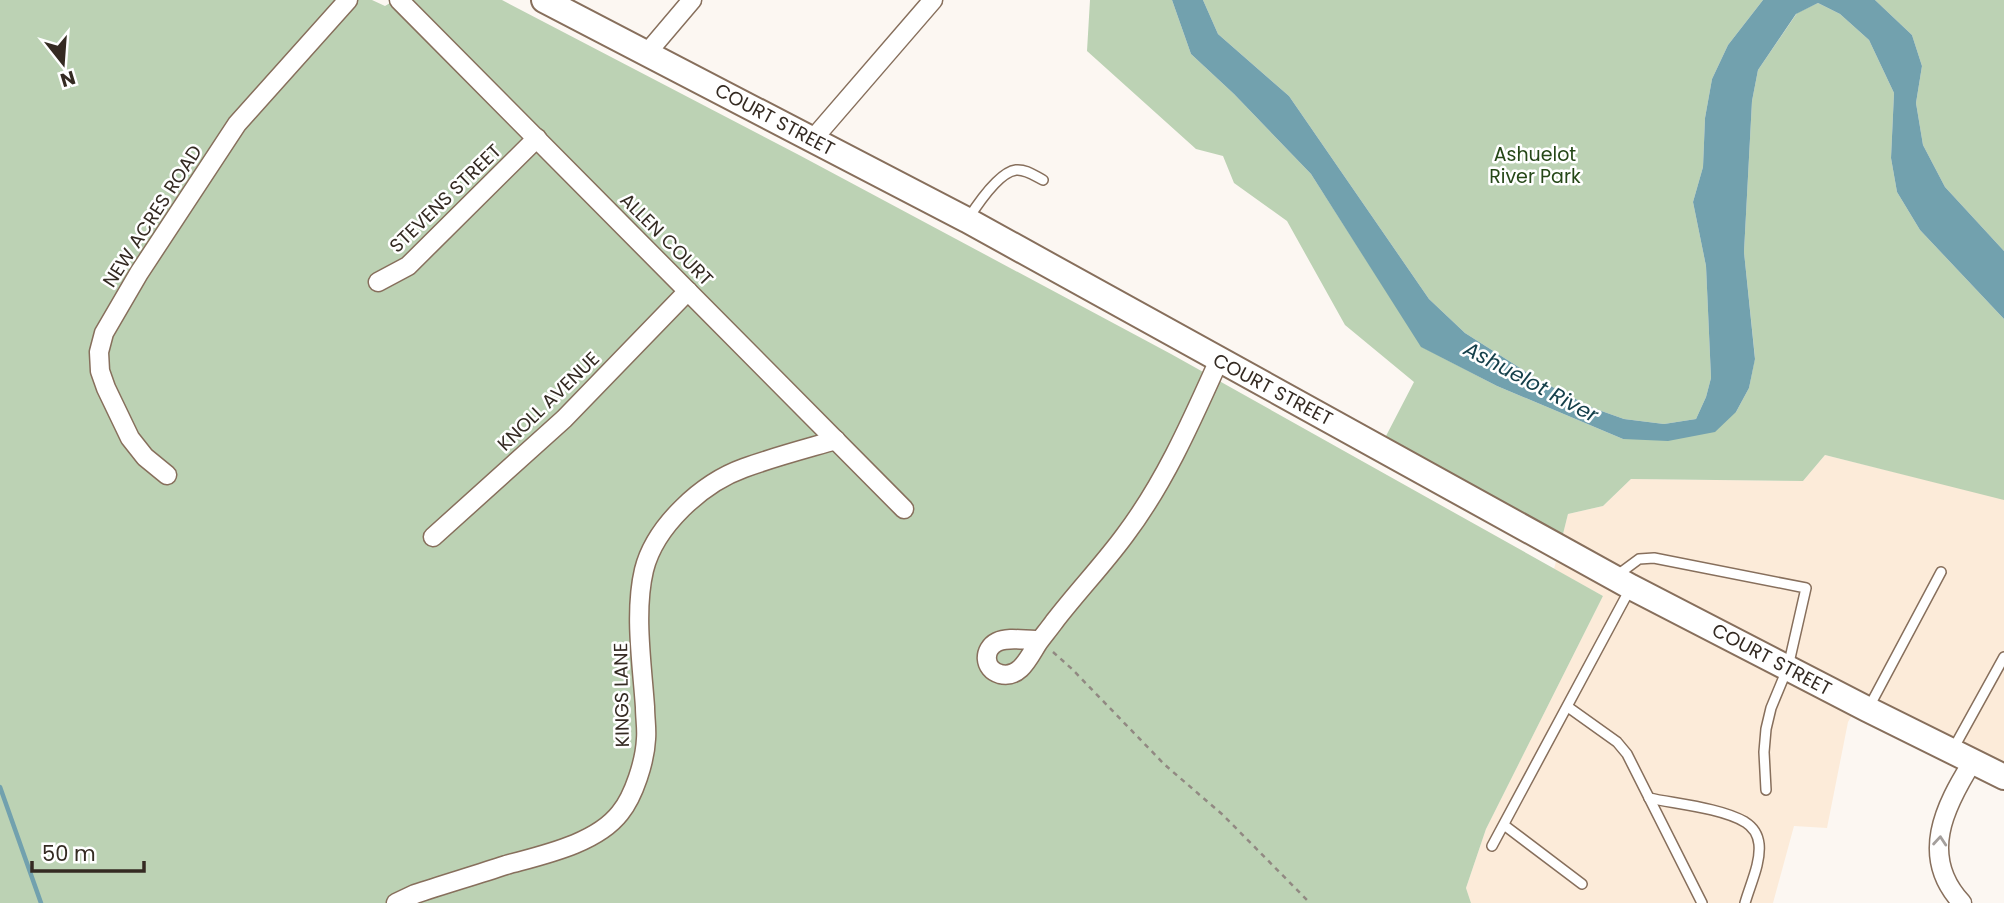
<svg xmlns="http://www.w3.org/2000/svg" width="2004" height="903" viewBox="0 0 2004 903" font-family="Poppins,sans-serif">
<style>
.commercial{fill:#fcebd9}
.green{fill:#bcd2b4}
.water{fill:#72a1ae}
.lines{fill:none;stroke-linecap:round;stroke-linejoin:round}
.stream{stroke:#72a1ae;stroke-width:4.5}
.lane-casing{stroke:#876f5c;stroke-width:12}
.street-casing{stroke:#876f5c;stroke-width:21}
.secondary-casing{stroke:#876f5c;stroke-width:28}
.path{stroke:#918982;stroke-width:2.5;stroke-dasharray:5 5;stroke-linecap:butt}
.lane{stroke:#fff;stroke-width:9}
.street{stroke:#fff;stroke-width:18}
.secondary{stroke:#fff;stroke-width:24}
.oneway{stroke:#a49f9c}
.labels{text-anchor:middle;stroke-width:5;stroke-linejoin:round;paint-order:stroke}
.street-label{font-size:19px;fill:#342a22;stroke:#fff}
.park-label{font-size:19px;fill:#254717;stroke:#fff}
.water-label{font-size:21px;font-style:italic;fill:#15404b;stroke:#fff}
</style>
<rect width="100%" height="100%" fill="#fcf7f2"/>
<polygon class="commercial" points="1825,455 2004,499 2004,768 1863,697 1848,722 1827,828 1794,826 1773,903 1471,903 1466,888 1486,829 1603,596 1554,569 1568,514 1603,506 1631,479 1803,481"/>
<g class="green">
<polygon points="0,0 372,0 385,6 395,0 502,0 799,155 1171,354 1603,596 1486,829 1466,888 1471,903 0,903"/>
<polygon points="1090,0 1172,0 1191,54 1234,94 1311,174 1422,347 1497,386 1623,439 1736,412 1749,388 1755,358 1744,252 1752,101 1758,70 1797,13 1818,3 1840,14 1869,40 1894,93 1891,158 1897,192 1920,230 2004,319 2004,500 1825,455 1803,481 1631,479 1603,506 1568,514 1562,538 1386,436 1414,382 1345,325 1287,221 1234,183 1223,156 1196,149 1087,51"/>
<polygon points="1203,0 1763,0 1728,45 1712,79 1705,118 1703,167 1693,202 1706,266 1711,378 1706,397 1696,419 1664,424 1624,419 1593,408 1539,380 1465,333 1429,299 1289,96 1218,34"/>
<polygon points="1875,0 2004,0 2004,251 1945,187 1923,145 1916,103 1922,66 1912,35"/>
</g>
<polygon class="water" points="1172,0 1203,0 1218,34 1289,96 1429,299 1465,333 1539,380 1593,408 1624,419 1664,424 1696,419 1706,397 1711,378 1706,266 1693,202 1703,167 1705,118 1712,79 1728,45 1763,0 1875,0 1912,35 1922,66 1916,103 1923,145 1945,187 2004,251 2004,319 1920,230 1897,192 1891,158 1894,93 1869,40 1840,14 1818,3 1796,14 1758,70 1752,101 1744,252 1755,359 1749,388 1736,412 1715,432 1668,441 1623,439 1497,386 1421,347 1311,174 1234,94 1191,54"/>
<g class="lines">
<polyline class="stream" points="0,787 41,903"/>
<defs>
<g id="lane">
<path d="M968 219C977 205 999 172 1016 170 1026 169 1035 176 1043 180"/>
<polyline points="1616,576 1639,559 1654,558 1806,588 1788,667 1771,708 1766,729 1764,752 1766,790"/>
<polyline points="1568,707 1617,742 1627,754 1702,903"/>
<polyline points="1868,709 1941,572"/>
<polyline points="1952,751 2004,657"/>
<path d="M1649 798C1677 804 1721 808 1745 822 1753 827 1758 835 1759 844 1761 863 1750 885 1745 903"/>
<polyline points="1504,825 1582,884"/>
<polyline points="1492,846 1630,589"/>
</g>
<g id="street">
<polyline points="399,0 904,509"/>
<polyline points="647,53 692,0"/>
<polyline points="813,139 933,0"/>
<polyline points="378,282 408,266 537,138"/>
<polyline points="167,475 145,457 130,438 106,388 100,371 99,352 104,333 139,273 237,124 348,0"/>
<polyline points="433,537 564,419 688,291"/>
<path d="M1039 640C1027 641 1009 636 997 642 983 649 983 669 1000 674 1020 679 1029 657 1038 643 1043 636 1049 629 1054 622 1077 592 1103 565 1125 535 1165 482 1192 420 1219 360"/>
<path d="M396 903 415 894C445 884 476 875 506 865 542 855 596 844 620 813 634 796 645 761 646 739 647 729 645 718 645 707 642 664 634 612 644 570 655 526 702 483 744 468 774 457 805 449 836 440"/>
<path d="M1962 903C1919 857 1944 807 1973 761"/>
</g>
<polyline id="secondary" points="544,0 967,220 1631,587 1867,709 2004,777"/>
</defs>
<use href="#lane" class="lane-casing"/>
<use href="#street" class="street-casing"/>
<use href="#secondary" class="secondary-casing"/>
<polyline class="path" points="1053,652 1072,669 1165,765 1223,815 1310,903"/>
<use href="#lane" class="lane"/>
<use href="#street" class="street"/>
<use href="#secondary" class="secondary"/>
</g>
<defs><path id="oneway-chevron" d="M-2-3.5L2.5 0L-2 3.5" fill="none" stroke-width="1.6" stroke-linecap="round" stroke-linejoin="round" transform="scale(1.75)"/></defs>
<use class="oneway" href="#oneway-chevron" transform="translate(1940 841) rotate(-85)"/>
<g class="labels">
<g class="street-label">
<text transform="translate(775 119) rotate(28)" y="7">COURT STREET</text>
<text transform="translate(445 198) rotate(-44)" y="7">STEVENS STREET</text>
<text transform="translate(152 216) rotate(-57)" y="7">NEW ACRES ROAD</text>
<text transform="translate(667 239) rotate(45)" y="7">ALLEN COURT</text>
<text transform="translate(1273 389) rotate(28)" y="7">COURT STREET</text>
<text transform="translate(548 401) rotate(-44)" y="7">KNOLL AVENUE</text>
<text transform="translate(1772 659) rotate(28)" y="7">COURT STREET</text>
<text transform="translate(621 695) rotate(-91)" y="7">KINGS LANE</text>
</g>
<g class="park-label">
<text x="1535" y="161">Ashuelot<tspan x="1535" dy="22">River Park</tspan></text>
</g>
<g class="water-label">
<text transform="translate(1531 382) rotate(28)" y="7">Ashuelot River</text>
</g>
</g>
<g transform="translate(63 63) rotate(163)" stroke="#ffffff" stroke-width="5" paint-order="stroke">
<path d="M0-5L12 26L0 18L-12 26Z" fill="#342a22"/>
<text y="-10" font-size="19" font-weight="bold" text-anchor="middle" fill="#342a22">N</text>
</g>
<path d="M32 861v10h112v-10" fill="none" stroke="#342a22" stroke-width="3.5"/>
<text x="42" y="861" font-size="21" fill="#342a22" stroke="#ffffff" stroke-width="5" paint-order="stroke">50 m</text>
</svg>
